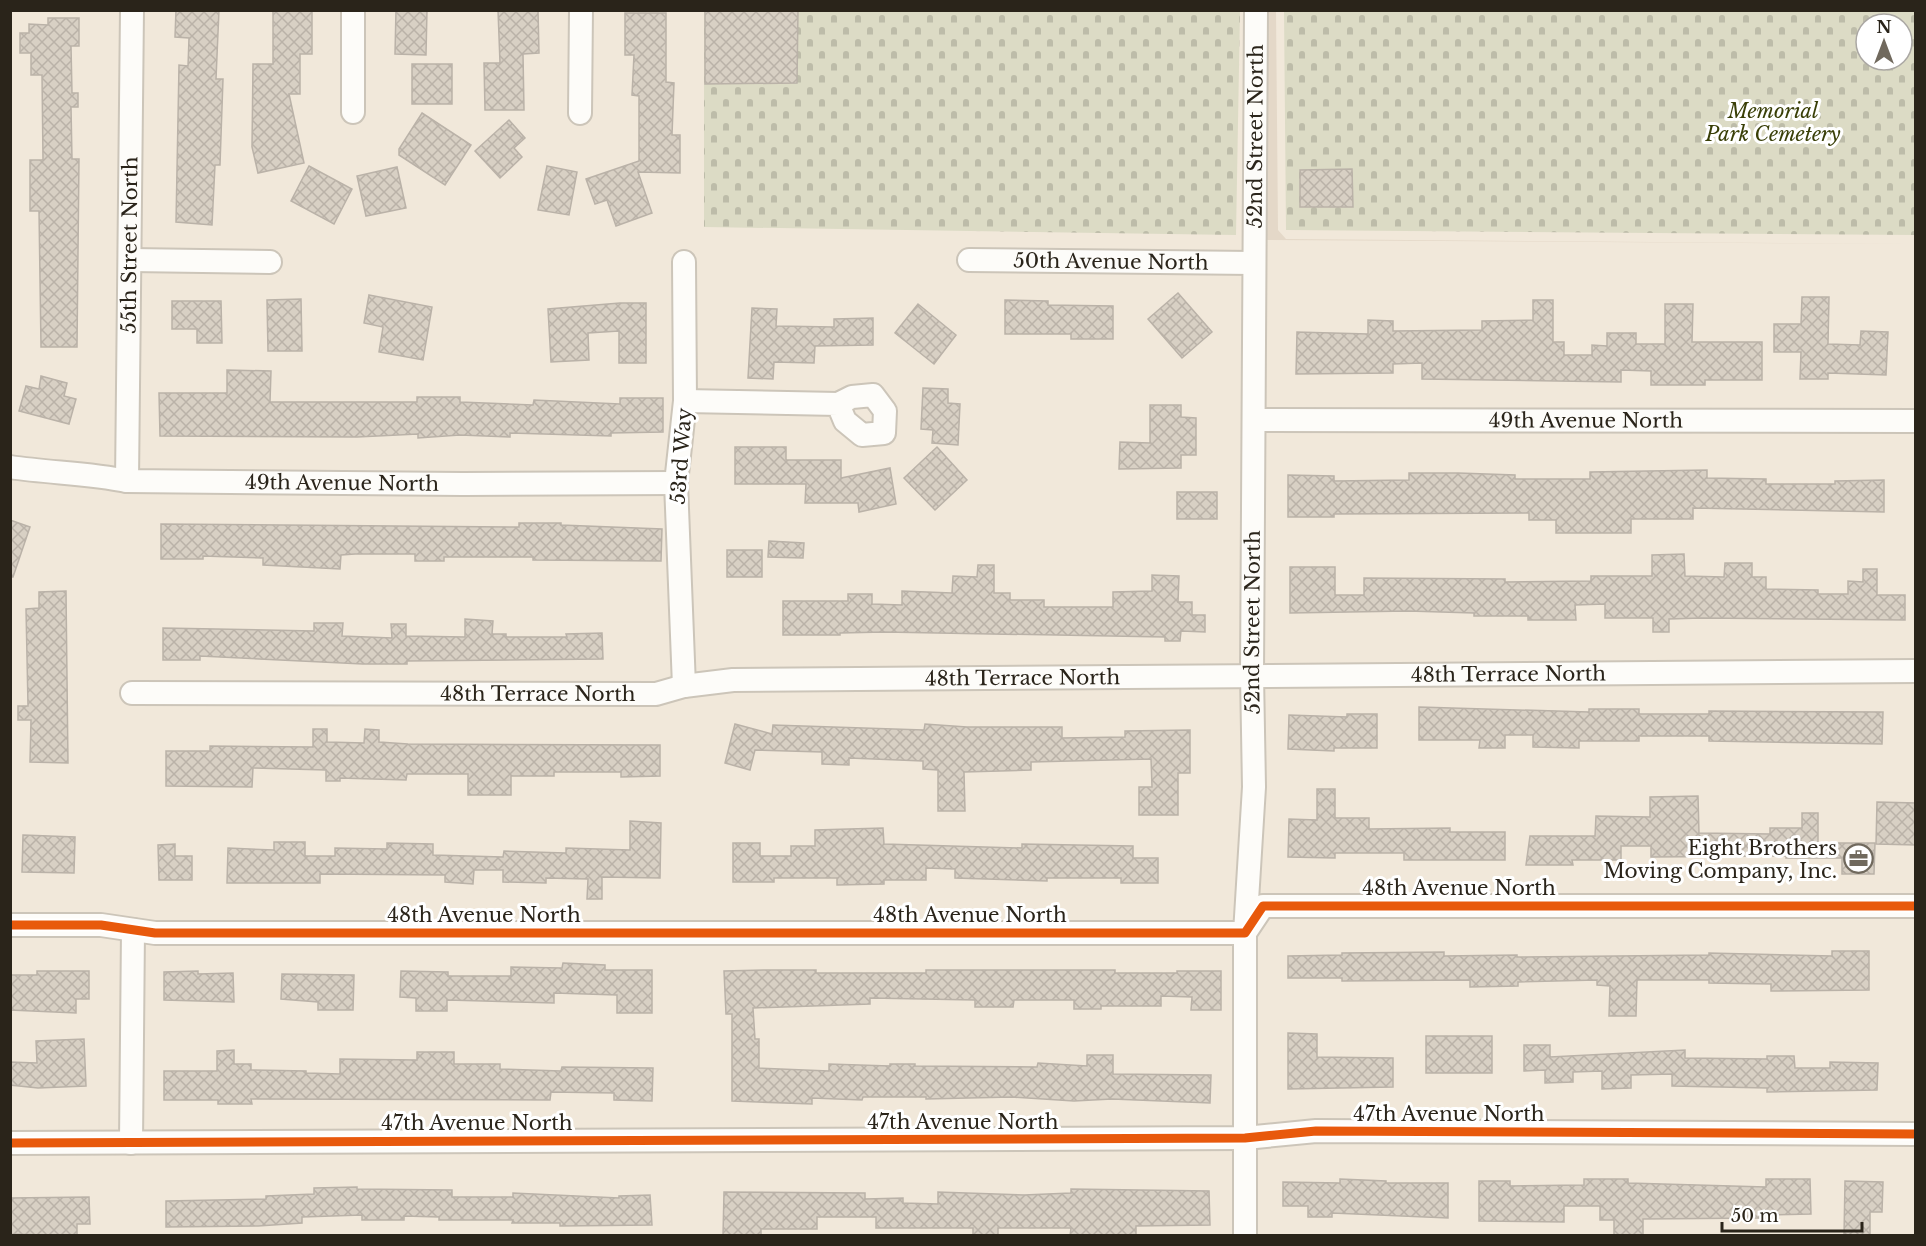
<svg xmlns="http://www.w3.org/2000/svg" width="1926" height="1246" viewBox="0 0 1926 1246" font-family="'Libre Baskerville',serif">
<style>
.commercial{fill:#e4d8c8}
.cemetery{fill:url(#cemetery-stones);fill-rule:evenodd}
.building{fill:url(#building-cross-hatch);stroke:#bab2a8;stroke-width:1.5}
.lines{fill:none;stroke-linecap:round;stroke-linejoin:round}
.minor-casing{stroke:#ccc5b9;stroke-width:26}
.minor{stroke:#fdfcf9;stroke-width:22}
.cycleway-casing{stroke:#fff;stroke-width:13}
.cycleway{stroke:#e8590c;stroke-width:9}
.labels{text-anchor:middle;stroke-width:6;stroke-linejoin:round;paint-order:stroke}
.park-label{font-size:20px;font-style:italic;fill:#393f07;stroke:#fff}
.street-label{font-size:20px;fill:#2a241a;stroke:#fff}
.poi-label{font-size:20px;fill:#2a241a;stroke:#fff;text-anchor:end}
</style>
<defs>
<pattern id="cemetery-stones" width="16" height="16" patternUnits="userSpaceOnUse" patternTransform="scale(1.5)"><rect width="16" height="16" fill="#dcdbc5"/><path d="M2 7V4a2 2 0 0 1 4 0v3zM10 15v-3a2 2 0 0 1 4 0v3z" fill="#bdbca9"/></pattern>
<pattern id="building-cross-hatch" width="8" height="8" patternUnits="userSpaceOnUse" patternTransform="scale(1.5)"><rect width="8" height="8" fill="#d8d0c4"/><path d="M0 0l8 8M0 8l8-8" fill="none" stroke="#bab2a8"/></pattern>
</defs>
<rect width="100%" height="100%" fill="#f1e8da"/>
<polygon class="commercial" points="1276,10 1278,230 1286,239 1916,244 1263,240 1266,11"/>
<g class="cemetery">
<polygon points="704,11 1240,11 1236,235 704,227"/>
<path d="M1284 11H1915V235L1286 230ZM1866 24H1902V60H1866Z"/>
</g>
<g class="building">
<polygon points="176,10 219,10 216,79 223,79 220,165 215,165 212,225 176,222 179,65 188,66 189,38 175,37"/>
<polygon points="273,10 312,10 312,54 300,54 300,94 289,94 304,163 258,173 252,147 253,64 273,64"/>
<polygon points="396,10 427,10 426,55 395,54"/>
<polygon points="498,10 538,10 539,53 523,54 524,110 485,110 484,63 500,63"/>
<polygon points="705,10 798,10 797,83 705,84"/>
<polygon points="625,13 666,13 666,82 674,83 672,135 680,135 680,173 638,172 652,213 616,226 607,200 595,204 586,179 639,161 639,96 632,95 634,55 625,55"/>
<polygon points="48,18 79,18 79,46 71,46 72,93 78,93 78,107 71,107 72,159 79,159 77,347 41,347 39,211 30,211 30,160 43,160 42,75 31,75 31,53 20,53 20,33 29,33 29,24 48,25"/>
<rect x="412" y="64" width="40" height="40"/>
<polygon points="422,113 471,145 445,185 399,155 399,149"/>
<polygon points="509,120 525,138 514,148 522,157 500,178 475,151"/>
<polygon points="309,166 352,189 334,224 291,201"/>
<polygon points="547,166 577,172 569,215 538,210"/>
<polygon points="397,167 406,208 366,216 357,176"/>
<polygon points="1352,169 1353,207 1300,207 1300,170"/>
<polygon points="1178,293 1212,332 1182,358 1148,319"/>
<polygon points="369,295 432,307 423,360 379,352 383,327 364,323"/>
<polygon points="1802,297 1829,297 1828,344 1860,345 1861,331 1888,332 1886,375 1828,373 1828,379 1800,379 1801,352 1774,352 1774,324 1801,324"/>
<polygon points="301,299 302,351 268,351 267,300"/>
<polygon points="1005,300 1048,301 1048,305 1113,306 1113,339 1071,339 1071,334 1005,334"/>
<polygon points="1533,300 1553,300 1553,342 1564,342 1564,355 1592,355 1592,345 1607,346 1607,333 1636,333 1636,344 1665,344 1665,304 1693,304 1692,342 1762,342 1762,380 1705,380 1705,385 1651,385 1651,371 1621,370 1621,382 1422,379 1422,363 1393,364 1393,373 1296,374 1297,332 1368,334 1368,320 1393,321 1393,331 1482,330 1482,321 1533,320"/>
<polygon points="172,301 221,301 222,343 197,343 197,329 172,329"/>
<polygon points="620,303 646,303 646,363 619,363 619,331 588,333 589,360 551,362 548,309"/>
<polygon points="918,304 956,335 934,364 895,333"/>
<polygon points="752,308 777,309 776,326 834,327 834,319 873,318 873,345 815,346 814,363 774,362 773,379 748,378"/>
<polygon points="227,370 271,371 270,402 417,402 417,397 460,397 460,402 533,405 534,400 620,404 620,398 663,398 663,432 611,433 611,436 510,433 510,437 460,435 418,438 418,434 357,437 160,436 159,393 227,393"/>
<polygon points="41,376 67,383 64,396 76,399 69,424 19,411 26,386 39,389"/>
<polygon points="923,388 948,389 948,403 960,404 958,445 932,443 933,430 921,429"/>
<polygon points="1150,405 1181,405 1181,417 1196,418 1196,455 1181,455 1181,468 1119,469 1120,442 1150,443"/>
<polygon points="735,447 786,447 786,460 841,460 841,478 890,468 896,504 859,512 858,503 805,503 806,484 735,484"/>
<polygon points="937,447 967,480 935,510 904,478"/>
<polygon points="1707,470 1707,478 1766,479 1766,484 1835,484 1835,481 1884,480 1884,512 1693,508 1693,519 1631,519 1631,533 1556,533 1556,520 1529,520 1529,513 1334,514 1334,517 1288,517 1288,475 1334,476 1334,481 1409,480 1409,473 1458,473 1515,475 1515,479 1590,479 1590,472"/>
<rect x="1177" y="492" width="40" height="27"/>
<polygon points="10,520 30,527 13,577 10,577"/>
<polygon points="519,523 561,523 561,525 662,529 661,561 533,560 533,557 444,557 444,561 415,561 415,554 355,554 341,555 340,569 263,565 263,558 203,556 203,559 161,559 161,524 519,527"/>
<polygon points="769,541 804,543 803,558 768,557"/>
<rect x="727" y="550" width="35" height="27"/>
<polygon points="1684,554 1685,576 1724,577 1725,563 1752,563 1752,577 1766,577 1766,589 1818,590 1818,594 1848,594 1848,581 1863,582 1863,569 1877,569 1877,595 1905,595 1905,620 1701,618 1669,619 1669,632 1653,632 1653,618 1605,618 1605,604 1575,605 1576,620 1528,620 1528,616 1474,616 1474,613 1408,611 1290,613 1290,567 1335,567 1335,595 1364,595 1364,578 1505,579 1505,582 1591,581 1591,576 1652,576 1652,555"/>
<polygon points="978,565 994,565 994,593 1010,593 1010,600 1044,600 1044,607 1113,607 1113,592 1152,591 1152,575 1179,576 1178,602 1192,602 1192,615 1205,615 1205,632 1181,631 1180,641 1165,641 1165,637 884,632 840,633 840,635 783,635 783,601 848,601 848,594 872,594 872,604 902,605 902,591 952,593 953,576 977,577"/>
<polygon points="66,591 68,763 30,762 31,720 18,720 18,706 28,706 26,609 39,608 39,592"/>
<polygon points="465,619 493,621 492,634 506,634 506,637 567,637 566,634 602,633 603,659 407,661 407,664 363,664 200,656 200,660 163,660 163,628 314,631 314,623 343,623 342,636 392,638 391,624 406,624 406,636 465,637"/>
<polygon points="1419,707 1589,712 1589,709 1639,709 1639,714 1709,714 1709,711 1883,712 1882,744 1709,741 1709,736 1639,736 1639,741 1579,741 1579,748 1533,747 1533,735 1505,735 1505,748 1479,748 1480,740 1419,740"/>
<polygon points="1347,714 1377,714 1377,748 1334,748 1334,751 1288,749 1289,715 1347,717"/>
<polygon points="735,724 772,734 773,725 924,730 925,724 967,727 1062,727 1062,738 1125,737 1125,731 1190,730 1190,773 1178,773 1178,815 1139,815 1139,787 1152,787 1151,759 1031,762 1031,770 964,772 965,811 938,811 938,770 923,769 923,761 849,758 849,765 822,764 822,752 755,750 750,770 725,763"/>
<polygon points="313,729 327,729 327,742 364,743 365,729 379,730 379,742 408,744 660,745 660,776 621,777 621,772 554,772 554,776 511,776 511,795 468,795 468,774 407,774 406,780 340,778 340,781 326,781 326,770 253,768 252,787 166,786 166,751 210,751 210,746 313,747"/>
<polygon points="1317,789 1335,789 1335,818 1369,818 1369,829 1450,828 1450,832 1505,832 1505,860 1404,860 1404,853 1335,853 1335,858 1288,857 1289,819 1317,820"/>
<polygon points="1698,796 1699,833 1770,834 1770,828 1802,828 1802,813 1818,813 1818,843 1875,843 1874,874 1842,874 1842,858 1786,858 1786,856 1651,857 1651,846 1621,846 1621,860 1572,860 1573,865 1526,865 1530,836 1595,836 1596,816 1650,817 1650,797"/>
<polygon points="1877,802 1916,803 1916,845 1876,844"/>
<polygon points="630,821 661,823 660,878 602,877 602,899 587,899 588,879 546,878 546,883 503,882 503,870 474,870 473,884 445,882 445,875 320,874 320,883 227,883 228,848 274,850 274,842 305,842 305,856 335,856 335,848 387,849 387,843 433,844 433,855 503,857 504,851 566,853 566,848 630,850"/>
<polygon points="883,828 884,844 1022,848 1022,844 1133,846 1133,858 1158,858 1158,883 1121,883 1121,878 1047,878 1047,881 955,878 955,869 926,868 926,880 884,880 884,884 837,885 837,878 774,878 774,882 733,882 733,843 760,843 760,856 791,856 791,846 815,846 815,830"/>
<polygon points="23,835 75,837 74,873 22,872"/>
<polygon points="175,844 175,856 192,856 192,880 159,880 158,845"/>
<polygon points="1832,951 1869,951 1869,990 1771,991 1771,984 1709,983 1709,980 1637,980 1636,1016 1609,1016 1610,986 1597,985 1597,980 1518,982 1518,986 1470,987 1470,980 1342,981 1342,978 1288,978 1288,956 1342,955 1342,953 1444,952 1444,956 1517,955 1517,957 1709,955 1709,953 1832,956"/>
<polygon points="563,963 605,965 605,970 652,970 652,1013 617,1013 617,995 554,993 554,1003 447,1000 447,1011 416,1011 416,998 400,997 401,971 448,972 448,976 511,976 511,967 562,968"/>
<polygon points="766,970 816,970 816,973 926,973 926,970 1115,970 1115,973 1177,973 1177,971 1221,971 1221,1010 1191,1010 1192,997 1161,996 1161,1006 1101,1006 1101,1009 1074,1009 1074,1000 1014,1000 1013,1007 975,1007 975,1000 870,998 870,1004 753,1008 755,1039 759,1039 759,1068 829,1071 829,1064 890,1066 890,1064 915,1064 915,1066 1037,1067 1038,1063 1087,1066 1087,1055 1113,1055 1113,1074 1211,1075 1210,1103 1112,1099 1074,1101 1012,1097 926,1099 926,1097 863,1097 862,1100 812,1098 812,1104 732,1101 732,1014 726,1014 724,971"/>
<polygon points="37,971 89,971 89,999 76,999 76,1013 10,1010 10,975 37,975"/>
<polygon points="198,971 198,974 233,973 234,1002 164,1000 164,972"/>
<polygon points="282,974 354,975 353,1010 318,1010 318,1002 281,999"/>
<polygon points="1288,1033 1317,1034 1317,1057 1393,1058 1393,1087 1288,1089"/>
<rect x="1426" y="1036" width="66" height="37"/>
<polygon points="84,1039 86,1086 38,1088 10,1085 10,1062 37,1063 36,1041"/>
<polygon points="1524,1045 1550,1045 1550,1057 1685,1050 1685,1058 1767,1059 1767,1056 1794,1056 1795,1068 1830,1068 1830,1062 1878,1063 1877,1090 1767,1092 1767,1088 1672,1086 1672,1074 1631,1075 1631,1088 1602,1089 1602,1071 1573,1072 1573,1082 1545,1083 1545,1070 1524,1071"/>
<polygon points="234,1050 234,1064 251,1064 251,1070 306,1071 306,1073 340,1074 340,1059 417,1060 417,1052 454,1052 454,1064 500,1064 500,1069 561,1071 562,1067 653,1068 652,1101 614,1100 614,1093 551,1092 550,1100 251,1099 252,1104 218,1104 218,1100 164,1100 164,1071 217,1071 217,1051"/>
<polygon points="1340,1179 1386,1181 1386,1183 1448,1183 1448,1218 1332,1213 1332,1217 1308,1217 1308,1206 1283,1206 1283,1182 1340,1183"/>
<polygon points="1584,1179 1628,1179 1628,1183 1766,1187 1766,1179 1810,1179 1811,1214 1760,1215 1760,1218 1643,1219 1643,1236 1614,1236 1614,1220 1600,1220 1600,1206 1564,1206 1564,1222 1479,1221 1479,1181 1510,1181 1510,1186 1584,1185"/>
<polygon points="1845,1181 1883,1182 1882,1212 1870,1212 1870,1236 1844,1236"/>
<polygon points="357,1187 357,1189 452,1190 452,1197 513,1197 513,1193 619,1198 619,1196 650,1195 652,1225 560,1226 560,1223 512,1223 513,1220 439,1220 439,1217 404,1216 404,1220 362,1220 362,1215 302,1217 302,1223 258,1226 166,1227 166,1201 266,1199 266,1196 314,1194 314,1188"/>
<polygon points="1071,1189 1209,1191 1210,1225 1136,1226 1136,1236 1070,1236 1071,1228 998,1228 998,1236 973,1236 973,1228 876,1228 876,1217 817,1217 817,1229 761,1229 761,1236 723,1236 724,1192 865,1193 865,1199 903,1198 903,1203 938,1204 938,1192 1024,1195 1071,1193"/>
<polygon points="89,1197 90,1224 77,1224 77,1236 10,1234 10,1198"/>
</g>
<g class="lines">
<defs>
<g id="minor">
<polyline points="353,10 353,112"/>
<polyline points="580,113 581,10"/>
<polyline points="131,260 270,262"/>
<path id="s1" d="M969 260 1253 263"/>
<polyline points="684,262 685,401 676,483 684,686"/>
<polyline points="685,401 838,404 852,397 873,395 885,411 884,433 862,435 845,421 838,404"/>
<path id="s2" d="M1254 420 1916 421"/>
<path id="s3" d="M10 467C50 473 89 473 127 481L463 484 676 483"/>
<path id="s4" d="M127 481 132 10"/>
<path id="s5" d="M132 693 656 694 684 686 733 680 1916 671"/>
<polyline points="10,925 101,925 155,933 1245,933 1263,906 1916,906"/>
<polyline points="10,1143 1245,1138 1316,1131 1916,1134"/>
<polyline points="131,1143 133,930"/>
<path id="s6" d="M1245 1236V933L1254 787 1252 675 1256 10"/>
</g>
</defs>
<use href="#minor" class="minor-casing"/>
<use href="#minor" class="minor"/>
<defs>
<g id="cycleway">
<polyline points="10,925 101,925 155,933 1245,933 1263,906 1916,906"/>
<polyline points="10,1143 1245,1138 1316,1131 1916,1134"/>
</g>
</defs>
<use href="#cycleway" class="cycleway-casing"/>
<use href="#cycleway" class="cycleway"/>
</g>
<defs>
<symbol id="office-ring" viewBox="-11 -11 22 22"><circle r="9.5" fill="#fff" stroke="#70695d" stroke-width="1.5"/><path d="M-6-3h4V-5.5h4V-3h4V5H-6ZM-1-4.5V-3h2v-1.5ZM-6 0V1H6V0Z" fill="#70695d"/></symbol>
</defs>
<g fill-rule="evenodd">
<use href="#office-ring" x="1842" y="842" width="33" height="33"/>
</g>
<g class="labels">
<g class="park-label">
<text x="1773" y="118">Memorial<tspan x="1773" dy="23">Park Cemetery</tspan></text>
</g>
<g class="street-label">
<text dy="7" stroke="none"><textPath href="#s6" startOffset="1100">52nd Street North</textPath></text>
<text dy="7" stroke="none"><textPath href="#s4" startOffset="236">55th Street North</textPath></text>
<text dy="7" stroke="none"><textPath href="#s1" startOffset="142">50th Avenue North</textPath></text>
<text dy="7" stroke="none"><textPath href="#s2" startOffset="332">49th Avenue North</textPath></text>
<text transform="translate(681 456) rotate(-86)" y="7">53rd Way</text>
<text dy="7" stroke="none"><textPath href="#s3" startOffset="333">49th Avenue North</textPath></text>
<text dy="7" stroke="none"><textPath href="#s6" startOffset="614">52nd Street North</textPath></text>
<text dy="7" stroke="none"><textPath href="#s5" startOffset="1378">48th Terrace North</textPath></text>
<text dy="7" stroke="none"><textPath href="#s5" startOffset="892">48th Terrace North</textPath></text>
<text dy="7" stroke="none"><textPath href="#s5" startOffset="406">48th Terrace North</textPath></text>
<text x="1459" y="895">48th Avenue North</text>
<text x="484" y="922">48th Avenue North</text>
<text x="970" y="922">48th Avenue North</text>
<text x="1449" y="1121">47th Avenue North</text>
<text x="963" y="1129">47th Avenue North</text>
<text x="477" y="1130">47th Avenue North</text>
</g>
<g class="poi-label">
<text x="1837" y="855">Eight Brothers<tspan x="1837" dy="23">Moving Company, Inc.</tspan></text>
</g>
</g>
<rect width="1926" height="1246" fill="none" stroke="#2a241a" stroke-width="24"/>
<g transform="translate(1884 42)"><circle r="28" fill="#ffffff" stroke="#aaa7a3" stroke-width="1.5"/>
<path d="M0-4.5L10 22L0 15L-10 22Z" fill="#70695d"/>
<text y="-9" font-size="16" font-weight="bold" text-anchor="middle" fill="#2a241a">N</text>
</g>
<path d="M1722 1222v9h140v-9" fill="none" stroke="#2a241a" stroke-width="3"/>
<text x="1731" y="1222" font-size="18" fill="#2a241a" stroke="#ffffff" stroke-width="4.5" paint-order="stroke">50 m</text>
</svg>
